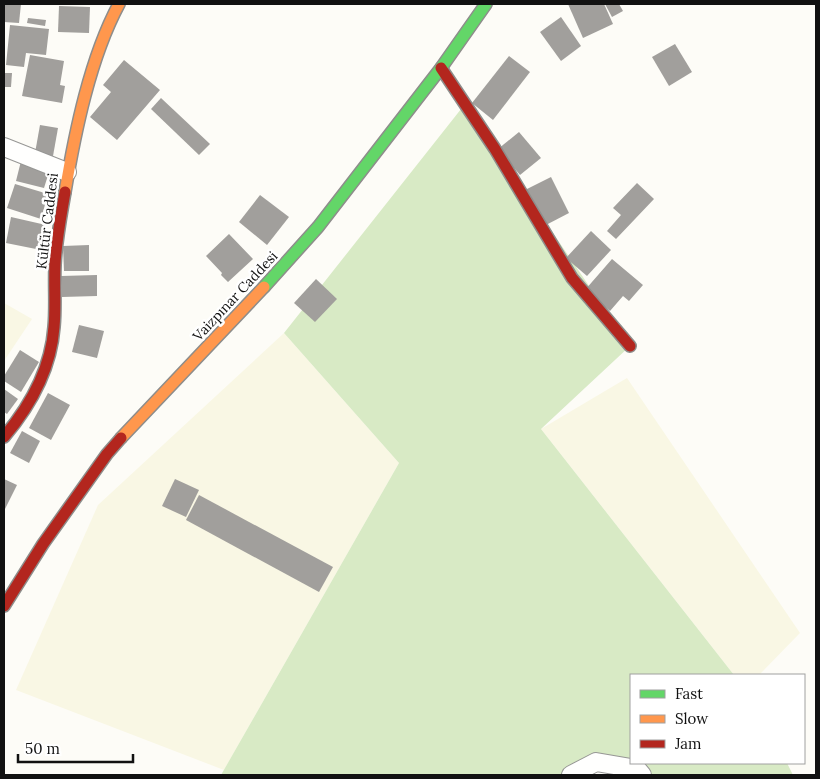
<svg xmlns="http://www.w3.org/2000/svg" width="820" height="779" viewBox="0 0 820 779" font-family="Lora,serif">
<style>
.farmland{fill:#f9f7e4}
.forest{fill:#d8eac5}
.building{fill:#a19f9c}
.lines{fill:none;stroke-linecap:round;stroke-linejoin:round}
.street-casing{stroke:#979795;stroke-width:20}
.fast-casing{stroke:#8e8d8b;stroke-width:14}
.slow-casing{stroke:#8e8d8b;stroke-width:14}
.jam-casing{stroke:#8e8d8b;stroke-width:14}
.street{stroke:#fffffe;stroke-width:18}
.fast{stroke:#63d668;stroke-width:11}
.slow{stroke:#ff974d;stroke-width:11}
.jam{stroke:#b3261e;stroke-width:11}
.labels{text-anchor:middle;stroke-width:5;stroke-linejoin:round;paint-order:stroke}
.street-label{font-size:14px;fill:#111;stroke:#fff}
</style>
<rect width="100%" height="100%" fill="#fdfcf7"/>
<g class="farmland">
<polygon points="4,303 32,319 4,361"/>
<polygon points="284,333 399,463 224,770 16,690 98,505"/>
<polygon points="627,378 800,633 759,675 734,675 541,429"/>
</g>
<polygon class="forest" points="465,104 630,346 541,429 734,675 631,675 631,763 787,763 793,775 612,775 596,762 578,775 221,775 399,463 284,333"/>
<g class="building">
<polygon points="4,4 21,4 19,23 4,22"/>
<polygon points="568,4 604,4 613,24 583,38"/>
<polygon points="605,4 619,4 623,11 612,17"/>
<polygon points="59,6 90,7 89,33 58,32"/>
<polygon points="561,17 581,46 561,61 540,32"/>
<polygon points="28,18 46,20 45,26 27,23"/>
<polygon points="10,25 49,29 46,55 26,53 24,67 6,65"/>
<polygon points="675,44 692,72 669,86 652,57"/>
<polygon points="30,55 64,61 60,85 65,86 62,103 22,96"/>
<polygon points="509,56 530,72 493,120 472,103"/>
<polygon points="124,60 160,90 117,140 90,117 111,92 103,85"/>
<polygon points="4,73 12,73 11,87 4,87"/>
<polygon points="161,98 210,144 199,155 151,109"/>
<polygon points="40,125 58,128 53,156 35,153"/>
<polygon points="519,132 541,158 520,175 498,149"/>
<polygon points="21,161 50,169 44,188 16,181"/>
<polygon points="551,177 569,213 544,226 525,190"/>
<polygon points="637,183 654,199 616,239 607,231 621,215 613,208"/>
<polygon points="15,184 48,194 41,219 7,208"/>
<polygon points="260,195 289,217 267,245 239,222"/>
<polygon points="11,217 46,225 41,250 6,243"/>
<polygon points="591,231 611,250 587,276 566,258"/>
<polygon points="229,234 253,259 228,282 221,275 222,273 206,256"/>
<polygon points="89,245 89,271 64,271 63,246"/>
<polygon points="612,259 643,285 629,301 623,296 610,311 585,290"/>
<polygon points="97,275 97,296 62,297 61,276"/>
<polygon points="316,279 337,299 315,322 294,303"/>
<polygon points="79,325 104,331 97,358 72,352"/>
<polygon points="20,350 39,362 21,392 4,381 4,376"/>
<polygon points="4,389 18,399 7,414 4,412"/>
<polygon points="48,393 70,405 51,440 29,428"/>
<polygon points="22,431 40,441 29,463 10,453"/>
<polygon points="4,479 17,485 4,511"/>
<polygon points="175,479 199,490 186,517 162,506"/>
<polygon points="199,495 333,567 319,592 186,520"/>
</g>
<g class="lines">
<defs>
<g id="street">
<polyline points="4,147 67,172"/>
<polyline points="571,775 596,762 637,769 642,775"/>
</g>
<polyline id="fast" points="264,287 318,227 441,68 486,4"/>
<g id="slow">
<path d="M65 192C75 132 90 58 119 4"/>
<polyline points="121,438 264,287"/>
</g>
<g id="jam">
<polyline points="441,68 495,149 572,278 630,346"/>
<path d="M4 437C31 405 51 369 54 327 56 306 54 286 55 265 56 241 61 216 65 192"/>
<polyline points="4,606 43,544 107,454 121,438"/>
</g>
</defs>
<use href="#street" class="street-casing"/>
<use href="#fast" class="fast-casing"/>
<use href="#slow" class="slow-casing"/>
<use href="#jam" class="jam-casing"/>
<use href="#street" class="street"/>
<use href="#fast" class="fast"/>
<use href="#slow" class="slow"/>
<use href="#jam" class="jam"/>
</g>
<g class="labels">
<g class="street-label">
<text transform="translate(47 221) rotate(-83)" y="5">Kültür Caddesi</text>
<text transform="translate(235 296) rotate(-47)" y="5">Vaizpınar Caddesi</text>
</g>
</g>
<rect width="820" height="779" fill="none" stroke="#111111" stroke-width="10"/>
<rect x="630" y="674" width="175" height="90" fill="#ffffff" stroke="#a0a0a0"/>
<rect x="640" y="690" width="25" height="8" fill="#63d668" stroke="#a0a0a0"/>
<text x="675" y="699" font-size="15" fill="#111111">Fast</text>
<rect x="640" y="715" width="25" height="8" fill="#ff974d" stroke="#a0a0a0"/>
<text x="675" y="724" font-size="15" fill="#111111">Slow</text>
<rect x="640" y="740" width="25" height="8" fill="#b3261e" stroke="#a0a0a0"/>
<text x="675" y="749" font-size="15" fill="#111111">Jam</text>
<path d="M18 754v8h115v-8" fill="none" stroke="#111111" stroke-width="2.5"/>
<text x="25" y="754" font-size="15" fill="#111111" stroke="#ffffff" stroke-width="4" paint-order="stroke">50 m</text>
</svg>
